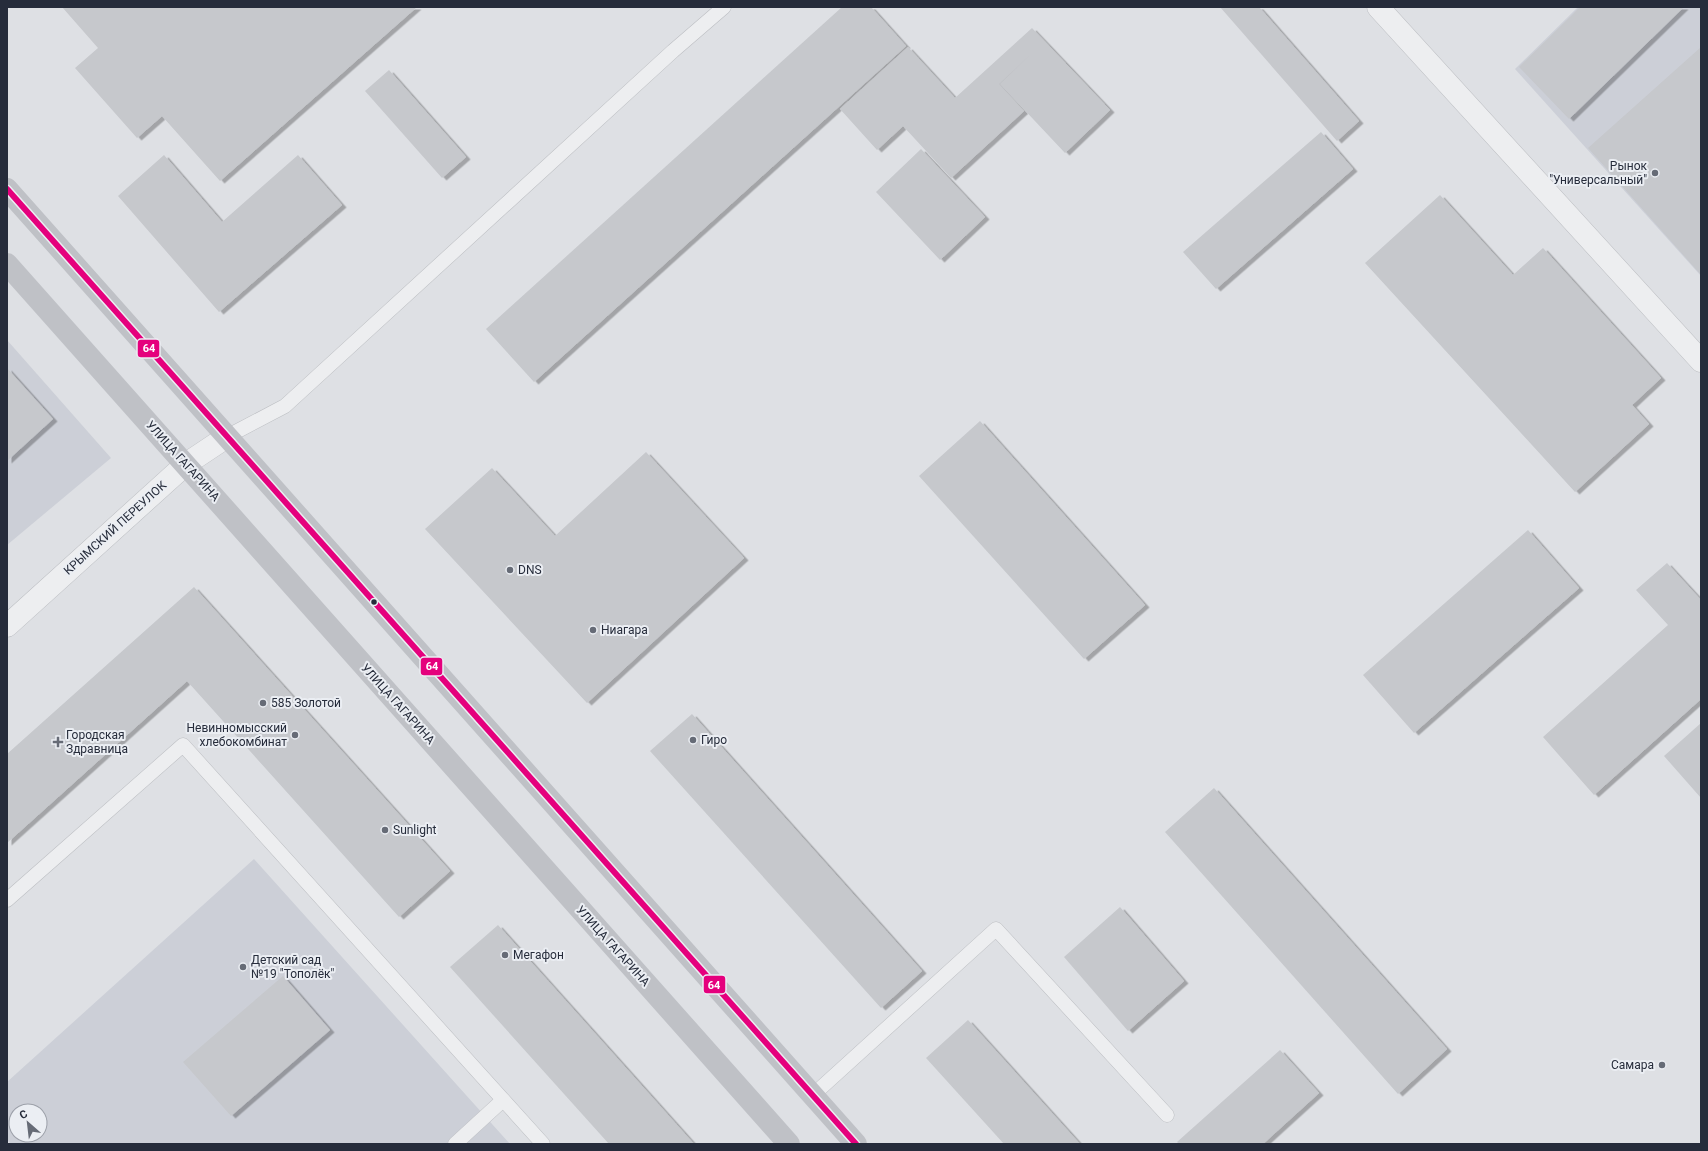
<svg xmlns="http://www.w3.org/2000/svg" width="1708" height="1151" viewBox="0 0 1708 1151" font-family="Roboto,sans-serif">
<style>
.built{fill:#cccfd7;fill-rule:evenodd}
.building{fill:#c6c8cc;filter:url(#shadow)}
.lines{fill:none;stroke-linecap:round;stroke-linejoin:round}
.lane-casing{stroke:#bcbec2;stroke-width:15}
.street-casing{stroke:#bcbec2;stroke-width:23}
.lane{stroke:#edeef0;stroke-width:14}
.street{stroke:#edeef0;stroke-width:22}
.secondary{stroke:#bfc1c6;stroke-width:22}
.bus-1-casing{stroke:#ebeef3;stroke-width:9}
.bus-1{stroke:#e5007d;stroke-width:6}
.poi-dot{fill:#666b76;stroke:#ebeef3;stroke-width:1.5}
.bus-dot{fill:#262c3b;stroke:#ebeef3;stroke-width:1.5}
.labels{text-anchor:middle;stroke-width:4;stroke-linejoin:round;paint-order:stroke}
.poi-label{font-size:12px;fill:#262c3b;stroke:#ebeef3;text-anchor:start}
.street-label{font-size:12px;fill:#262c3b;stroke:#ebeef3}
.line-badge{stroke:#ebeef3;stroke-width:1.5}
.badge-label{font-size:11px;text-anchor:middle;font-weight:bold;fill:#fff}
</style>
<defs>
<filter id="shadow"><feDropShadow dx="4.5" dy="2.5" stdDeviation="0" flood-color="#0004"/></filter>
</defs>
<rect width="100%" height="100%" fill="#dee0e4"/>
<g class="built">
<polygon points="1578,7 1701,7 1701,276 1515,69"/>
<polygon points="7,340 111,458 7,545"/>
<path d="M254 859 510 1144H11L7 1140V1082ZM16 1111H40V1135H16Z"/>
</g>
<g class="building">
<polygon points="62,7 417,7 220,181 162,116 137,138 75,68 98,48"/>
<polygon points="842,7 871,7 906,46 534,382 486,329"/>
<polygon points="1220,7 1259,7 1359,121 1337,141"/>
<polygon points="1580,7 1684,7 1569,119 1519,67"/>
<polygon points="1032,28 1110,110 1065,153 1000,84 1031,54 999,84 1024,111 951,178 903,126 877,150 840,109 908,47 955,98"/>
<polygon points="1701,47 1701,275 1588,148"/>
<polygon points="389,70 466,157 442,178 365,91"/>
<polygon points="1321,132 1353,169 1216,289 1183,252"/>
<polygon points="921,149 985,217 940,260 876,192"/>
<polygon points="164,155 222,222 298,155 342,205 219,312 118,196"/>
<polygon points="1440,195 1513,275 1543,248 1661,378 1632,405 1649,424 1575,492 1365,263"/>
<polygon points="7,368 53,419 7,461"/>
<polygon points="980,421 1145,605 1084,659 919,476"/>
<polygon points="646,452 744,558 587,703 425,529 492,468 555,536"/>
<polygon points="1528,530 1579,588 1414,733 1363,675"/>
<polygon points="1667,563 1701,600 1701,699 1594,795 1543,737 1668,625 1636,590"/>
<polygon points="194,587 450,871 399,917 187,681 7,843 7,754"/>
<polygon points="692,714 922,971 881,1008 650,751"/>
<polygon points="1701,723 1701,798 1664,756"/>
<polygon points="1214,788 1447,1049 1398,1094 1165,832"/>
<polygon points="1120,907 1184,981 1128,1031 1064,957"/>
<polygon points="498,925 694,1144 609,1144 450,967"/>
<polygon points="283,976 330,1030 231,1116 183,1062"/>
<polygon points="968,1020 1080,1144 1004,1144 926,1058"/>
<polygon points="1280,1050 1319,1093 1263,1144 1179,1144 1177,1142"/>
</g>
<g class="lines">
<defs>
<g id="lane">
<polyline points="228,436 285,406 673,51 724,7"/>
<polyline points="7,900 183,745 543,1144"/>
<polyline points="813,1095 996,929 1167,1115"/>
<polyline points="455,1144 503,1100"/>
</g>
<g id="street">
<polyline points="1378,7 1701,361"/>
<polyline points="7,626 186,464 228,436"/>
</g>
</defs>
<use href="#lane" class="lane-casing"/>
<use href="#street" class="street-casing"/>
<use href="#lane" class="lane"/>
<use href="#street" class="street"/>
<g class="secondary">
<polyline points="7,189 856,1144"/>
<polyline points="7,264 789,1144"/>
</g>
<defs>
<polyline id="bus-1" points="7,189 856,1144"/>
</defs>
<use href="#bus-1" class="bus-1-casing"/>
<use href="#bus-1" class="bus-1"/>
</g>
<g class="poi-dot">
<circle cx="1655" cy="173" r="4"/>
<circle cx="510" cy="570" r="4"/>
<circle cx="593" cy="630" r="4"/>
<circle cx="263" cy="703" r="4"/>
<circle cx="295" cy="735" r="4"/>
<circle cx="693" cy="740" r="4"/>
<path d="M56 736h4v4h4v4h-4v4h-4v-4h-4v-4h4z"/>
<circle cx="385" cy="830" r="4"/>
<circle cx="505" cy="955" r="4"/>
<circle cx="243" cy="967" r="4"/>
<circle cx="1662" cy="1065" r="4"/>
</g>
<circle class="bus-dot" cx="374" cy="602" r="3.5"/>
<g class="labels">
<g class="poi-label">
<text x="1647" y="170" text-anchor="end">Рынок<tspan x="1647" dy="14">"Универсальный"</tspan></text>
<text x="518" y="574">DNS</text>
<text x="601" y="634">Ниагара</text>
<text x="271" y="707">585 Золотой</text>
<text x="287" y="732" text-anchor="end">Невинномысский<tspan x="287" dy="14">хлебокомбинат</tspan></text>
<text x="66" y="739">Городская<tspan x="66" dy="14">Здравница</tspan></text>
<text x="701" y="744">Гиро</text>
<text x="393" y="834">Sunlight</text>
<text x="513" y="959">Мегафон</text>
<text x="251" y="964">Детский сад<tspan x="251" dy="14">№19 "Тополёк"</tspan></text>
<text x="1654" y="1069" text-anchor="end">Самара</text>
</g>
<g class="street-label">
<text transform="translate(183 461) rotate(48)" y="4">УЛИЦА ГАГАРИНА</text>
<text transform="translate(115 528) rotate(-42)" y="4">КРЫМСКИЙ ПЕРЕУЛОК</text>
<text transform="translate(398 704) rotate(48)" y="4">УЛИЦА ГАГАРИНА</text>
<text transform="translate(613 946) rotate(48)" y="4">УЛИЦА ГАГАРИНА</text>
</g>
</g>
<g class="line-badge">
<rect x="137" y="339" width="23" height="19" rx="4" fill="#e5007d"/>
<rect x="420" y="657" width="23" height="19" rx="4" fill="#e5007d"/>
<rect x="703" y="975" width="23" height="19" rx="4" fill="#e5007d"/>
</g>
<g class="badge-label">
<text x="149" y="352">64</text>
<text x="432" y="670">64</text>
<text x="714" y="989">64</text>
</g>
<rect width="1708" height="1151" fill="none" stroke="#262c3b" stroke-width="16"/>
<g transform="translate(28 1123) rotate(332)"><circle r="19" fill="#ebeef3" stroke="#9ca0a9"/>
<path d="M0-3L7 15L0 10L-7 15Z" fill="#666b76"/>
<text y="-6" font-size="11" font-weight="bold" text-anchor="middle" fill="#262c3b">С</text>
</g>
</svg>
